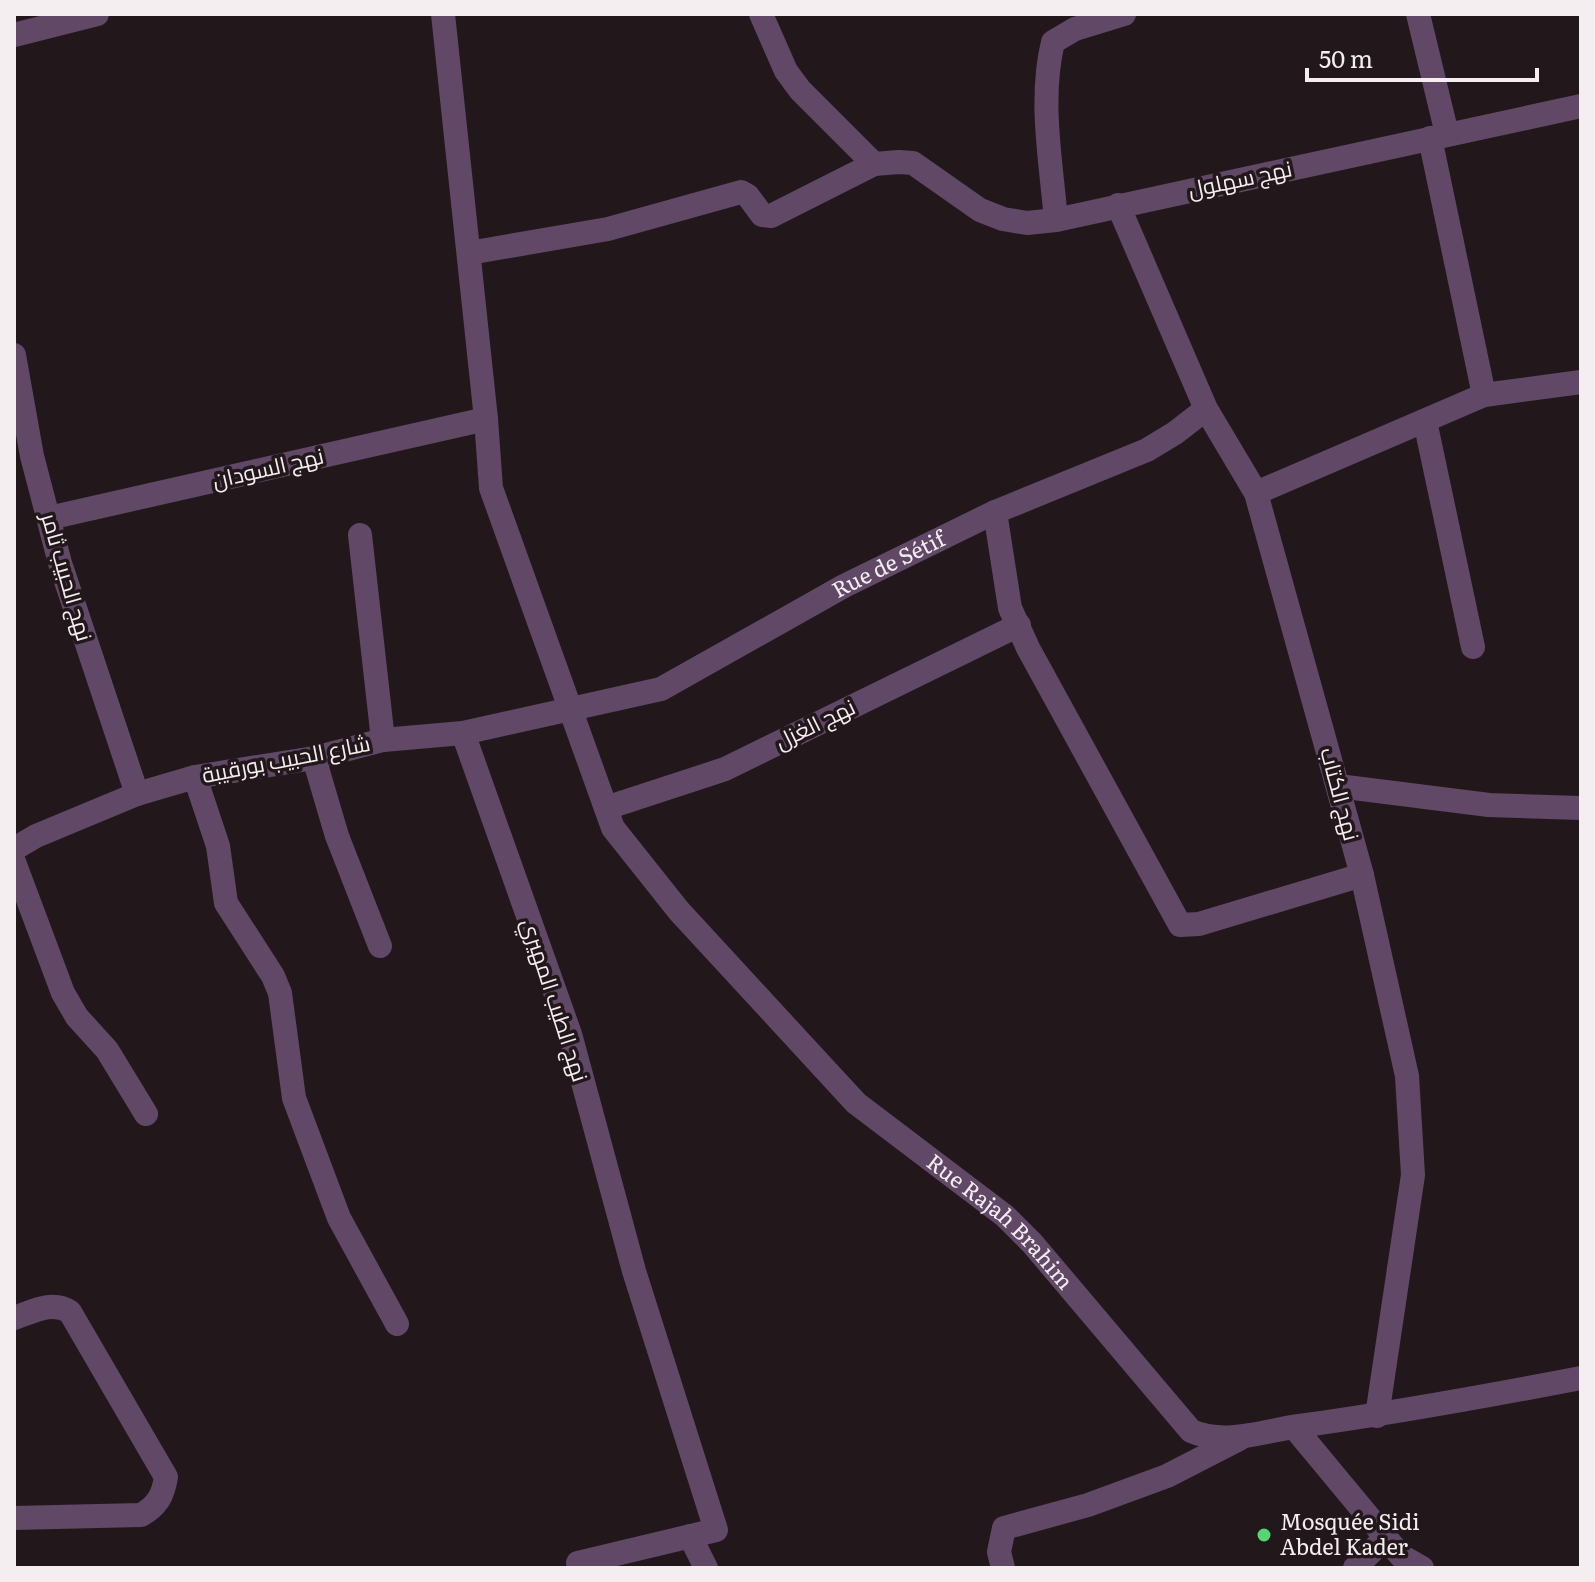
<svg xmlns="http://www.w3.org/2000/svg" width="1595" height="1582" viewBox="0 0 1595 1582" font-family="Literata,Cairo,serif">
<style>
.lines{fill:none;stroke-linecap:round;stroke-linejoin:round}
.street{stroke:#624867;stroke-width:24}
.poi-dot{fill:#54d672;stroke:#22181c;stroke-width:3}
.labels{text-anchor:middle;stroke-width:7;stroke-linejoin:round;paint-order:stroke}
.street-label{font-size:22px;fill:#f5eef1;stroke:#22181c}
.poi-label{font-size:22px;fill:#f5eef1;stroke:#22181c;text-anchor:start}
</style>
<rect width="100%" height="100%" fill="#22181c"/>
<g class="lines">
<g class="street">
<path id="s1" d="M443 14 486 419 491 488 613 828 679 911 856 1103 1005 1216 1032 1243 1191 1431C1225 1446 1264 1431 1299 1426 1394 1413 1487 1396 1581 1378"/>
<polyline points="761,14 786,71 800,90 874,164"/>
<polyline points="1418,14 1447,134"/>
<polyline points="14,35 97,14"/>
<polyline points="1430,138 1484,395"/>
<polyline points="1118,205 1206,409 1256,493 1362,875 1407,1076 1413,1175 1377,1416"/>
<path d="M1056 220C1051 162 1039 99 1053 42L1075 29 1124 14"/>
<polyline points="469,253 608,229 741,192 748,196 762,215 771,216 874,164 899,162 913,163 980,210 1003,219 1027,223 1056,220 1581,106"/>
<polyline points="14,355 32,456 60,563 137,794"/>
<polyline points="1425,421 1473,647"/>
<polyline points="1256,493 1484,395 1581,382"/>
<polyline points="995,512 1010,608 1028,648 1180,925 1199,924 1362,875"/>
<polyline points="49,518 486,419"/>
<polyline points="360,535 383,740"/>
<polyline points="463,733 570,1034 634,1271 716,1530 578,1563 579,1568"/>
<polyline points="314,758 337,836 380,946"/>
<polyline points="195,777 218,846 226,903 273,976 280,993 294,1098 339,1218 397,1324"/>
<polyline points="1338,786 1489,805 1581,808"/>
<polyline points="606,808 725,769 1019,625"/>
<path id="s2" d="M14 849 36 836 137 794 195 777 314 758 383 740 463 733 661 689 844 586 995 512 1147 450 1175 433 1206 409"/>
<polyline points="14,862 63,993 77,1017 107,1050 146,1114"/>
<path d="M14 1318C32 1312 52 1300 70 1312L166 1477C163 1496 157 1506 141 1515L14 1518"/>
<polyline points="1294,1427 1401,1556 1422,1568"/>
<polyline points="690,1536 706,1568"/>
<polyline points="1003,1568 999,1552 1004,1528 1088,1505 1167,1476 1239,1439"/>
<polyline points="1355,1568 1385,1538"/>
</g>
</g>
<circle class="poi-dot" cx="1264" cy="1535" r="8"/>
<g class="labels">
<g class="street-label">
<text transform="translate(1240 179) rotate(-12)" y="8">نهج سهلول</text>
<text transform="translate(268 468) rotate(-13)" y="8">نهج السودان</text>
<text dy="8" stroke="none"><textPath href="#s2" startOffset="930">Rue de Sétif</textPath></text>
<text transform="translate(67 577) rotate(74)" y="8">نهج الحبيب ثامر</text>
<text transform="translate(815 724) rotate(-26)" y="8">نهج الغزل</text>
<text transform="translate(286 759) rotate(-11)" y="8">شارع الحبيب بورقيبة</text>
<text transform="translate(1340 794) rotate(75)" y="8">نهج الكتاب</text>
<text transform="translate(555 1000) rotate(72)" y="8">نهج الطيب المهيري</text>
<text dy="8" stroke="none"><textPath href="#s1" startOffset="1392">Rue Rajah Brahim</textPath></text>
</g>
<g class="poi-label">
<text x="1280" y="1530">Mosquée Sidi<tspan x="1280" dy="25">Abdel Kader</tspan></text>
</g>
</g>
<rect width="1595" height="1582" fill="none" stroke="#f5eef1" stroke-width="32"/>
<path d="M1307 68v12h230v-12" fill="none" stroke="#f5eef1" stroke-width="4"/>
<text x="1319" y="68" font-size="24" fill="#f5eef1" stroke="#22181c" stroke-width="6" paint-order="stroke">50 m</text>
</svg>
